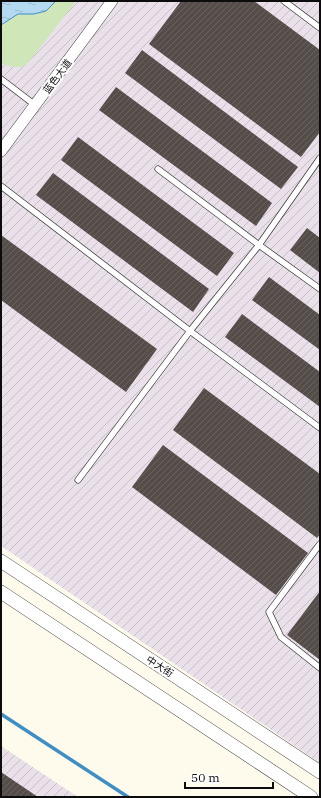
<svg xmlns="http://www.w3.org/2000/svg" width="321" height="798" viewBox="0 0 321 798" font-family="'IBM Plex Serif','Noto Sans SC',serif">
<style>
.industrial{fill:url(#industrial-furrows)}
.garden{fill:#cfe6b8}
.water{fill:url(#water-ripples);stroke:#3f8fc5}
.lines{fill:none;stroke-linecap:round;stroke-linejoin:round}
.stream{stroke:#3f8fc5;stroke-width:3.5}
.building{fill:url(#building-hatch)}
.service-casing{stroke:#3f3f3f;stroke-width:7}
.minor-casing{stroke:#3f3f3f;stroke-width:12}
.tertiary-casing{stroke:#3f3f3f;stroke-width:14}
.service{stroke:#fff;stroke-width:5.5}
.minor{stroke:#fff;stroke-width:11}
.tertiary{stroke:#fff;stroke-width:13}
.labels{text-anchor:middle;stroke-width:4;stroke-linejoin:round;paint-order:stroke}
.street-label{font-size:10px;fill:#0c0c0c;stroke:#fff}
</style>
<defs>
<pattern id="industrial-furrows" width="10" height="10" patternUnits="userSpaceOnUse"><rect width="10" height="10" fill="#e9e0ea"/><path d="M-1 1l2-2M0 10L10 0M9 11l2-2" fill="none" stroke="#c7bfc8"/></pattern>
<pattern id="water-ripples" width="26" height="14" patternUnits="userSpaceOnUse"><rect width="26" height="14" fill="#b4daf2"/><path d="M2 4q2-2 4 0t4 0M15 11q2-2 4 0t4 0" fill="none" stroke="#9abace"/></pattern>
<pattern id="building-hatch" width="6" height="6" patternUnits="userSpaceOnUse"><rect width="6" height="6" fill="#544d49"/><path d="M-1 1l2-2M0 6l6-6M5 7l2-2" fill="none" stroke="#68625f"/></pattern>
</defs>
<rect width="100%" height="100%" fill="#fefaec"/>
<g class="industrial">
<polygon points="1,1 320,1 320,763 1,546"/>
<polygon points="1,746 78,797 1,797"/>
</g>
<path class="garden" d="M1 1H76L28 63 23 67C16 67 7 67 1 62Z"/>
<polygon class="water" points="1,1 56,1 46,11 34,14 18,14 1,25"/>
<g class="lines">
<polyline class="stream" points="1,714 128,797"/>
</g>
<g class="building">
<polygon points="181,1 254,1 320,50 320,132 301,157 149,44"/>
<polygon points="142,50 298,167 281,189 125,73"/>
<polygon points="116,87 272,203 256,226 99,110"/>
<polygon points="78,137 234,253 217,276 61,160"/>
<polygon points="53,173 209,289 193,312 36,195"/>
<polygon points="307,228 320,238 320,273 290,250"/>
<polygon points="1,235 157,349 126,392 1,300"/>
<polygon points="269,277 320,315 320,350 252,300"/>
<polygon points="242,314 320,372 320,407 225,337"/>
<polygon points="204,388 320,474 320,534 317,538 173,430"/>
<polygon points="163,445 308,553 276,595 132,487"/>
<polygon points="320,591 320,660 287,635"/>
<polygon points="1,772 38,797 1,797"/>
</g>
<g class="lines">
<defs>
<g id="service">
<polyline points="284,1 320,28"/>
<polyline points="1,79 35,105"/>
<polyline points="158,169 259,245 320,289"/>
<polyline points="1,186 190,331 320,428"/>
<polyline points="78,480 190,331 259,245 320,158"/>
<polyline points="320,544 269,612 281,637 320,668"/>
</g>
<polyline id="minor" points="1,151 112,1"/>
<g id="tertiary">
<polyline points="1,561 320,772"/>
<polyline points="1,592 311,797"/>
</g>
</defs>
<use href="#service" class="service-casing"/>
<use href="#minor" class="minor-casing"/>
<use href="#tertiary" class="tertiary-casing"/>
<use href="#service" class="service"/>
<use href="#minor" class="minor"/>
<use href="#tertiary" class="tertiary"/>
</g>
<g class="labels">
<g class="street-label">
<text transform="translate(57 76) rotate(-53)" y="4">蓝色大道</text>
<text transform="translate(160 666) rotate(33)" y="4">中大街</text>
</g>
</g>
<rect width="321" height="798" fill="none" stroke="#0c0c0c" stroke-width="4"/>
<path d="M185 782v6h88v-6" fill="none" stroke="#0c0c0c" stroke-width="2"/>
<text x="191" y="782" font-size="12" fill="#0c0c0c" stroke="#ffffff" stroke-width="3" paint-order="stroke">50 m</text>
</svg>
